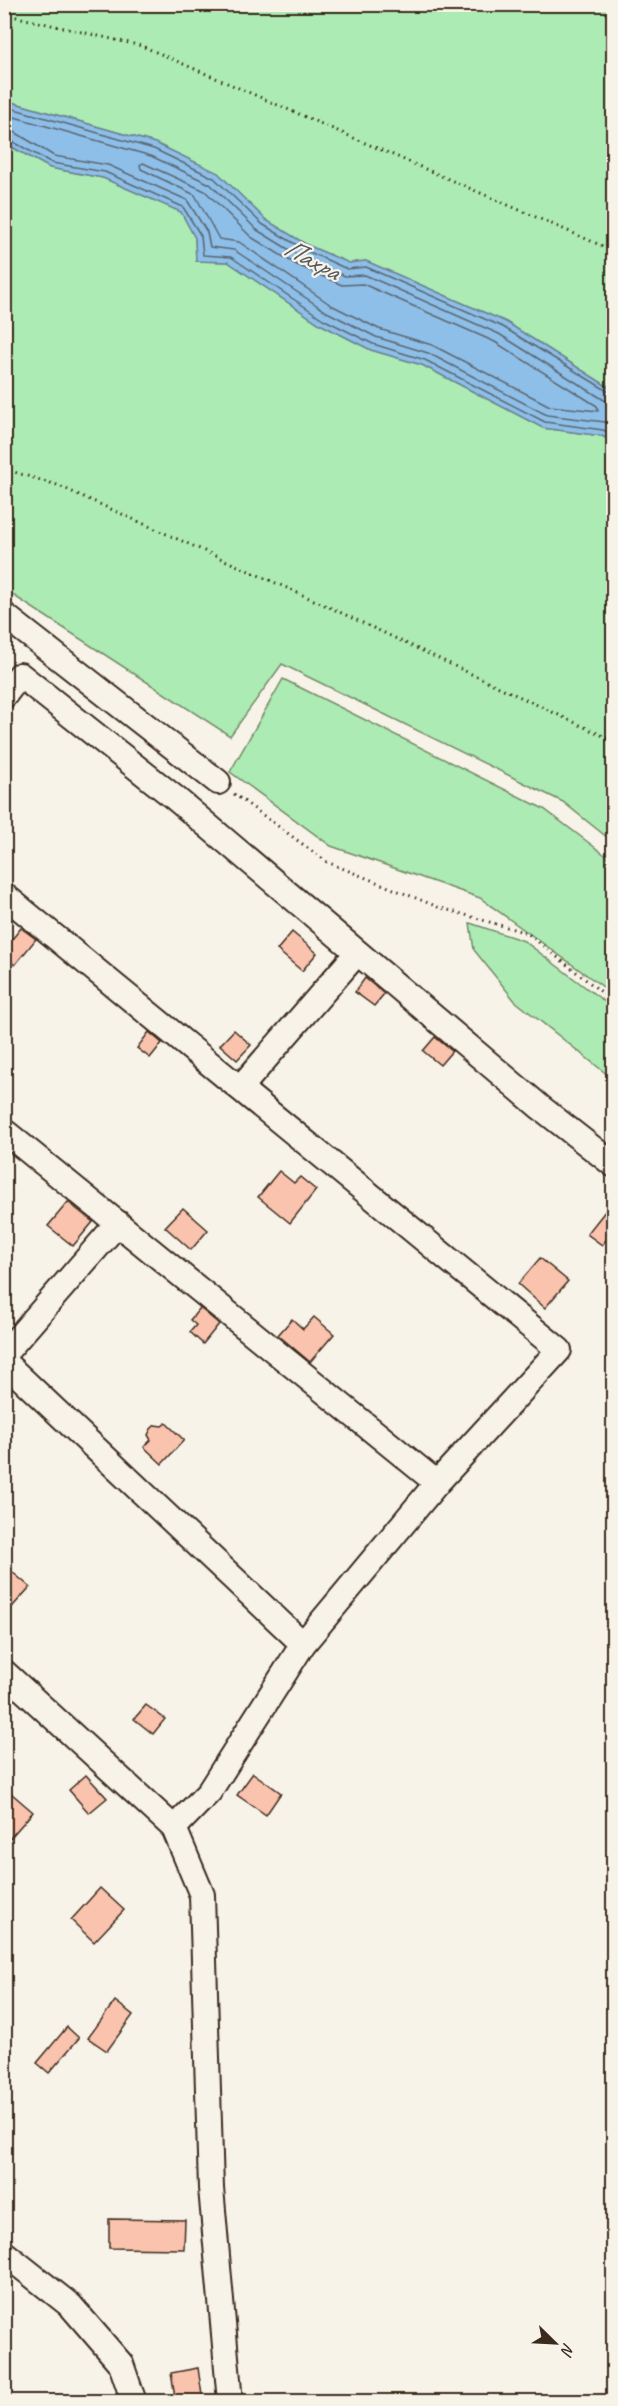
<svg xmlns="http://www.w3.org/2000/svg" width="618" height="2406" viewBox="0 0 618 2406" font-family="Caveat,sans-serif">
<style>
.green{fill:#acebb3;stroke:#748a68;stroke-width:1.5}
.water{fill:#8dbfe9;stroke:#6c8398;stroke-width:1.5}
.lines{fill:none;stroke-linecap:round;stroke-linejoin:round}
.shore{stroke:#5c666f;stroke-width:1.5}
.building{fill:#fac3ad;stroke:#3b2a1e;stroke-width:1.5}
.minor-casing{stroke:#3b2a1e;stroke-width:28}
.path{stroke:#3b2a1e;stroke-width:3;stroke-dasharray:1.5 4.5;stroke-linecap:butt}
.minor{stroke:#f7f3e8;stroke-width:24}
.labels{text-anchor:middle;stroke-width:4.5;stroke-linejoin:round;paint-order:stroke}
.water-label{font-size:27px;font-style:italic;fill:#54575b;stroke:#f7f3e8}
</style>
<rect width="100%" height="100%" fill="#f7f3e8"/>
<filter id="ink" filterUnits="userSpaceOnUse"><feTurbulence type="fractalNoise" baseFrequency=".0167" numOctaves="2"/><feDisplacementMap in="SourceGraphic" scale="12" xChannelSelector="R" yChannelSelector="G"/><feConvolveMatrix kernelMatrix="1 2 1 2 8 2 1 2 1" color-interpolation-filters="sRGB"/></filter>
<g filter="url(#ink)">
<g class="green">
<polygon points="4,5 613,5 613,390 506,322 366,261 349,263 307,245 266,220 218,173 155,143 5,100"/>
<polygon points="4,143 50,168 103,178 181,212 195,238 196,261 228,262 320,324 371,350 422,365 543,428 602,436 613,442 613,842 563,802 282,664 230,736 5,590"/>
<polygon points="283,679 544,809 613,861 613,994 480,898 331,846 230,772"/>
<polygon points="470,923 524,941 613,1008 613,1079 515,1001 474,950"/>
</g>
<polygon class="water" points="4,100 155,143 218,173 266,220 307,245 349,263 366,261 506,322 613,390 613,442 602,436 543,428 422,365 371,350 320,324 228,262 196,261 195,238 181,212 103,178 50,168 5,143"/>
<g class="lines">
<g class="shore">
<polyline points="4,106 154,149 214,178 262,224 305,250 347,269 366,267 503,327 614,395"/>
<polyline points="4,114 151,156 210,184 257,230 301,257 345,276 365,275 499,334 604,400 614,402"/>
<polyline points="4,129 13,131 54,156 108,165 187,200 207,232 210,247 234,250 327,312 376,337 428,353 547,415 605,422 614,426"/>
<polyline points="4,137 52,163 105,172 183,207 201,236 203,255 231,257 323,319 373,344 425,360 545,422 603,430 614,435"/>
<polygon points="143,163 205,191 251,237 297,265 342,285 363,284 495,342 597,406 598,411 550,406 432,345 379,329 331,305 239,242 219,239 195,195 141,169 140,165"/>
</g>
</g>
<g class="building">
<polygon points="21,928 36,939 15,965 4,957 4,949"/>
<polygon points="292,932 317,953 302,971 277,950"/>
<polygon points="365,978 384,994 374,1006 355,992"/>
<polygon points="234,1030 251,1045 237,1060 220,1045"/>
<polygon points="149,1032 162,1043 150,1058 137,1048"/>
<polygon points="435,1037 452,1051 440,1065 423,1051"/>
<polygon points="279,1171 294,1183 300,1177 316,1190 290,1223 258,1197"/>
<polygon points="614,1200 614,1230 602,1245 587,1234"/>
<polygon points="68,1202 93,1222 73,1246 48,1226"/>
<polygon points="183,1208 208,1230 191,1250 165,1227"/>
<polygon points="540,1258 568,1281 545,1308 518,1284"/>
<polygon points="200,1308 219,1324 203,1344 190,1332 196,1325 190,1320"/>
<polygon points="314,1317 334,1334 310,1362 278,1335 292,1319 303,1329"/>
<polygon points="166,1423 184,1440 162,1464 144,1447 151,1440 148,1435 151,1429 155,1425 162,1426"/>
<polygon points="4,1565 30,1587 4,1616"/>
<polygon points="146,1705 165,1719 153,1734 134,1719"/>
<polygon points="253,1773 281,1793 266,1815 237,1795"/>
<polygon points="86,1775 107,1798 89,1813 69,1790"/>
<polygon points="4,1787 33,1812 4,1845"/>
<polygon points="100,1888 124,1910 94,1942 71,1920"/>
<polygon points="115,2001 133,2015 107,2051 88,2038"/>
<polygon points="67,2027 79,2038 49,2073 37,2063"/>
<polygon points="109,2219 185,2220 184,2249 109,2248"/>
<polygon points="198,2368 203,2402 176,2402 171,2373"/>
</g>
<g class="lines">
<defs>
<g id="minor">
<polyline points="4,615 218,782"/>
<polyline points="4,696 20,675 175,798 540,1107 614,1165"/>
<polyline points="4,895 559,1350 437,1483 303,1644 209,1792 174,1828"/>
<polyline points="240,1088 357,953"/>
<polyline points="4,1131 437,1483"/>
<polyline points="4,1354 118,1223"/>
<polyline points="4,1362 303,1644"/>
<polyline points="4,1672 174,1828 202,1895 211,2188 230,2402"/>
<polyline points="4,2253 71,2306 121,2364 134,2402"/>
</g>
</defs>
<use href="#minor" class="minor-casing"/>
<g class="path">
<polyline points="4,14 142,46 614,251"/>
<polyline points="4,469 57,485 316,601 614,741"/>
<polyline points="234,794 327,862 438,907 527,933 614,1002"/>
</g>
<use href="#minor" class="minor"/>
</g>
</g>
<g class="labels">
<g class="water-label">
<text transform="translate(312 259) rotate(28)" y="9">Пахра</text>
</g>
</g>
<rect width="618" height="2406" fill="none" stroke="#f7f3e8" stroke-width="24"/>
<rect x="12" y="12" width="594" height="2382" fill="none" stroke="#3b2a1e" stroke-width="2" filter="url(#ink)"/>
<g transform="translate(555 2343) rotate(114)" stroke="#f7f3e8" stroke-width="4.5" paint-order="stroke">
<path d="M0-4.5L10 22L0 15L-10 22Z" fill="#3b2a1e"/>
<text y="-9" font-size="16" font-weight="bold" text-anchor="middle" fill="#3b2a1e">N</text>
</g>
</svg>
